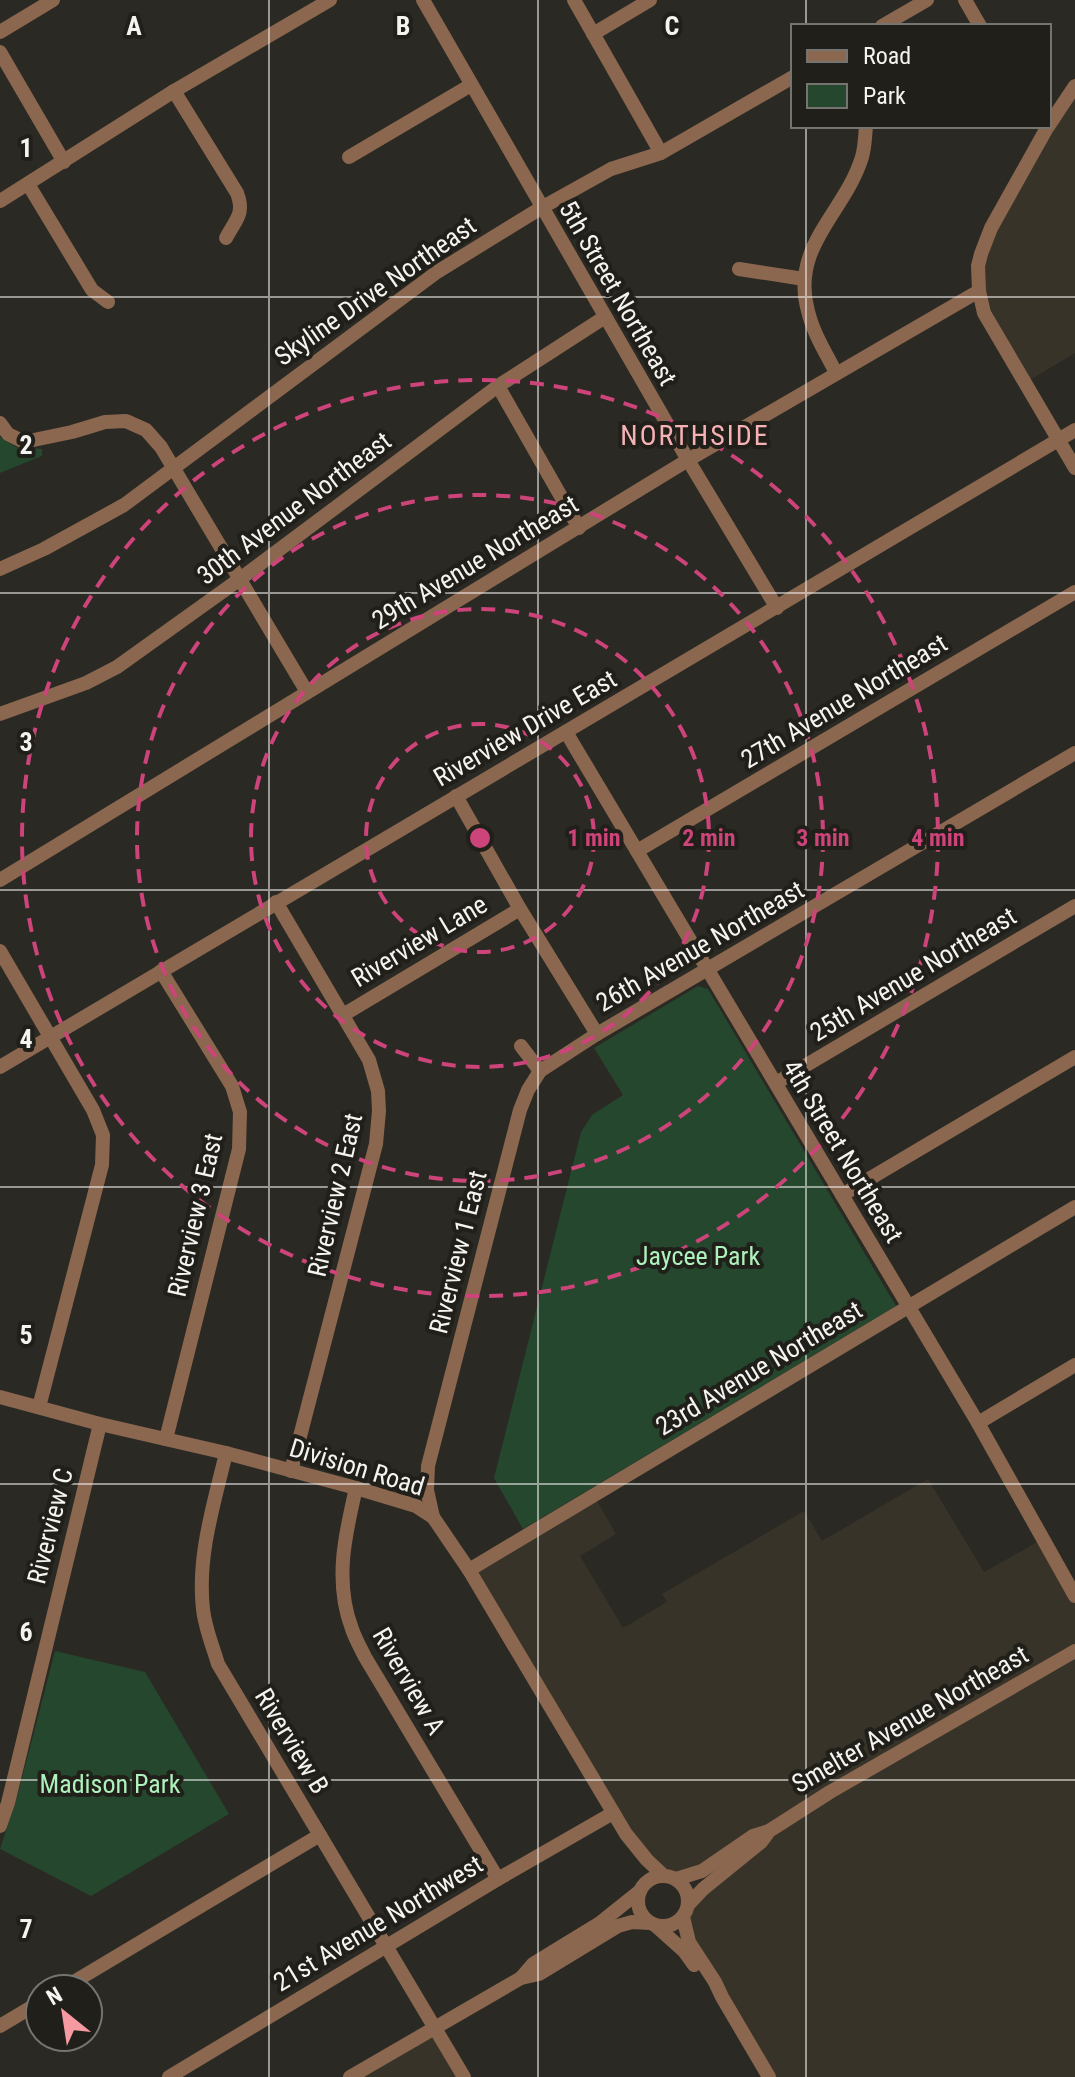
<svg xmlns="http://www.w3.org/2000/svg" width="1075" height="2077" viewBox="0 0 1075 2077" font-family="'Roboto Condensed',sans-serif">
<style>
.built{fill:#383329}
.green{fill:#24472d}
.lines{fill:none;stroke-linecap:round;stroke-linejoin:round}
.minor{stroke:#8a674e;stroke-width:14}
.grid{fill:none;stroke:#f5f4f0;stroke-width:2;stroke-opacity:0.55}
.ring{fill:none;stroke:#cc4479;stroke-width:4;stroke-dasharray:14 10}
.labels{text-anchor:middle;stroke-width:8;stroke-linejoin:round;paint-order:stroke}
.street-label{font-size:26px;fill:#f5f4f0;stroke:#211f1a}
.park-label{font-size:26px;fill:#adf2bc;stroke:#211f1a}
.neighbourhood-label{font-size:28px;letter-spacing:2px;fill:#f5b1b4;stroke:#211f1a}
.grid-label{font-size:26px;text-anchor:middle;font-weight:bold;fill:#f5f4f0;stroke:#211f1a;stroke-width:8;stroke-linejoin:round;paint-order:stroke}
.centre{fill:#cc4479;stroke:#211f1a;stroke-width:4}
.ring-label{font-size:24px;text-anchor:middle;font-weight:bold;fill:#cc4479;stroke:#211f1a;stroke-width:8;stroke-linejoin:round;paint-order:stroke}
</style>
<rect width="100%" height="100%" fill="#2b2924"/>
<g class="built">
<polygon points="1075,86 1075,353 1025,383 984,313 978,266"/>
<polygon points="928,1479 984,1572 1043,1539 1075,1596 1075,2077 769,2077 697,1956 686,1911 735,1862 676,1879 647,1860 469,1570 594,1496 616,1534 580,1556 623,1628 667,1602 662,1594 804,1511 822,1541"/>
<polygon points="434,2027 464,2077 350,2077"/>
</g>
<g class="green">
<polygon points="0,437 16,447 42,449 42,456 0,473"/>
<polygon points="698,986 708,989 896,1306 523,1529 494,1478 581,1132 592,1115 623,1095 594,1048"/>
<polygon points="55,1651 145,1672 229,1814 91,1896 0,1849 16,1801"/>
</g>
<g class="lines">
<g class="minor">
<polyline points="423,0 688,460 777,608"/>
<polyline points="574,0 661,153"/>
<polyline points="965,0 980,26"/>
<polyline points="882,26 927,0"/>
<polyline points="0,32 53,0"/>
<polyline points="593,34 650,0"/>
<polyline points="0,52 64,162"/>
<path d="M174 91 237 193C245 214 236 219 226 238"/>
<polyline points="1049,125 1075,86"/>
<polyline points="1048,126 991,228 981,254 978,266 979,291 984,313 1075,468"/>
<polyline points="349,157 471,85"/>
<polyline points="28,184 92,290 108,302"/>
<polyline points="0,201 174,91 330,0"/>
<polyline points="739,269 804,279"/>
<path d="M836 373C826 353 813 333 808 311 790 246 845 213 862 157 865 147 865 136 866 126"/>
<polyline points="498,386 579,528"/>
<polyline points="0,423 8,434 24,442 72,432 105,422 126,421 146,430 161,447 307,692"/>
<polyline points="0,569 44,549 124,505 437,272 541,208 611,169 661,153 793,77"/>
<polyline points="0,714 86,683 117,667 240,579 498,386 605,317"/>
<polyline points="566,732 978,1423 1075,1596"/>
<polyline points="456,796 520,909 597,1034"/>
<polyline points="637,851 1075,592"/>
<polyline points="0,880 688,460 979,291"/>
<polyline points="276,902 369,1060 378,1091 379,1111 376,1144 291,1471"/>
<polyline points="0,951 93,1110 103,1135 102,1165 39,1407"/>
<polyline points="161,971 232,1086 240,1112 239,1149 166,1439"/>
<polyline points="343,1015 520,909"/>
<polyline points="521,1046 540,1071"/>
<polyline points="0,1067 1075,430"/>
<polyline points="776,1083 1075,906"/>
<polyline points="842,1195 1075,1057"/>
<polyline points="0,1397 100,1424 226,1453 356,1488 416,1506 433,1517 469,1570 626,1834 647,1860 664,1876"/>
<polyline points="978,1423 1075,1365"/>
<path d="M226 1453C214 1504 197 1556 203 1609 205 1628 213 1647 218 1664L464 2077"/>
<path d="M356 1488C345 1535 334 1582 352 1629 355 1638 360 1647 365 1657L498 1879"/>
<polyline points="433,1517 427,1490 428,1466 520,1110 528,1090 540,1071 597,1034 1075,753"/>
<polyline points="469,1570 1075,1207"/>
<polyline points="0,1826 8,1803 100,1424"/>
<circle cx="663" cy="1901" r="25"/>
<polyline points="676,1879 702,1871 753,1836 769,1831 830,1792 1075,1651"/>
<polyline points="688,1905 703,1889 761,1842 767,1834"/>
<polyline points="683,1917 689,1942 715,1982 722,1997 769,2077"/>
<polyline points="655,1925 684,1951 694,1965"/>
<polyline points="521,1978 533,1964 600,1923 640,1891"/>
<polyline points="62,1989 320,1835"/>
<polyline points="0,2026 40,2002"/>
<polyline points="169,2077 498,1879 613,1813"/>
<polyline points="350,2077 521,1978 539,1974 618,1926 632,1922 650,1923"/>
</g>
</g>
<path class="grid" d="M269 0V2077M538 0V2077M806 0V26M806 126V2077M0 297H1075M0 593H1075M0 890H1075M0 1187H1075M0 1484H1075M0 1780H1075"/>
<g class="ring">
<circle cx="480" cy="838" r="114"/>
<circle cx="480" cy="838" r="229"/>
<circle cx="480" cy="838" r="343"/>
<circle cx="480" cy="838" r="458"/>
</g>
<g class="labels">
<g class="street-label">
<text transform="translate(375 291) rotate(-35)" y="9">Skyline Drive Northeast</text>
<text transform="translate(618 293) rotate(60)" y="9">5th Street Northeast</text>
<text transform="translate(294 508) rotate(-37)" y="9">30th Avenue Northeast</text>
<text transform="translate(475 562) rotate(-31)" y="9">29th Avenue Northeast</text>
<text transform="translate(844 701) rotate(-31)" y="9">27th Avenue Northeast</text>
<text transform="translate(525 728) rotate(-30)" y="9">Riverview Drive East</text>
<text transform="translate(419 941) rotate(-31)" y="9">Riverview Lane</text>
<text transform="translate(700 946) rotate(-30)" y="9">26th Avenue Northeast</text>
<text transform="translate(913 974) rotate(-31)" y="9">25th Avenue Northeast</text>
<text transform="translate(843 1151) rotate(59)" y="9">4th Street Northeast</text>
<text transform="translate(335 1195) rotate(-77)" y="9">Riverview 2 East</text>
<text transform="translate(195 1215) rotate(-77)" y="9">Riverview 3 East</text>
<text transform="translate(458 1252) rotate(-76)" y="9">Riverview 1 East</text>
<text transform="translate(759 1368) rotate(-31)" y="9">23rd Avenue Northeast</text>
<text transform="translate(357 1467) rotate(17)" y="9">Division Road</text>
<text transform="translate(50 1526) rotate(-76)" y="9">Riverview C</text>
<text transform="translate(409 1681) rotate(60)" y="9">Riverview A</text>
<text transform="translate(910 1719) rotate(-30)" y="9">Smelter Avenue Northeast</text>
<text transform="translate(292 1741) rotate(59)" y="9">Riverview B</text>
<text transform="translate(378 1923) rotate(-31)" y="9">21st Avenue Northwest</text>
</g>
<g class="park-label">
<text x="698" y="1265">Jaycee Park</text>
<text x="110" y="1793">Madison Park</text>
</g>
<g class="neighbourhood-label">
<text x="695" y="445">NORTHSIDE</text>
</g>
</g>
<g class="grid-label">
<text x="134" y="35">A</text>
<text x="403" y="35">B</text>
<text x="672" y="35">C</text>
<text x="26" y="157">1</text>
<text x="26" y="454">2</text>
<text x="26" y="751">3</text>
<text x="26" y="1048">4</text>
<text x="26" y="1344">5</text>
<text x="26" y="1641">6</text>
<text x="26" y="1938">7</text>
</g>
<circle cx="480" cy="838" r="12" class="centre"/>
<g class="ring-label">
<text x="594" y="846">1 min</text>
<text x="709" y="846">2 min</text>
<text x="823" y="846">3 min</text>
<text x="938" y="846">4 min</text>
</g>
<rect x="791" y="24" width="260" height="104" fill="#211f1a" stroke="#767470" stroke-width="2"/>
<rect x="807" y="50" width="40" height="12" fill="#8a674e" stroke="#767470" stroke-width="2"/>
<text x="863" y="64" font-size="24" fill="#f5f4f0">Road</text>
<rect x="807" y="84" width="40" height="24" fill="#24472d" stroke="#767470" stroke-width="2"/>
<text x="863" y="104" font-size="24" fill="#f5f4f0">Park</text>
<g transform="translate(64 2013) rotate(330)"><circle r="38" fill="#211f1a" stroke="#767470" stroke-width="2"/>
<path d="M0-6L14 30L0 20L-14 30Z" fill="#f49aa0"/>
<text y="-12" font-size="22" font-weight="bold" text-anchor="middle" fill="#f5f4f0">N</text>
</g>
</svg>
